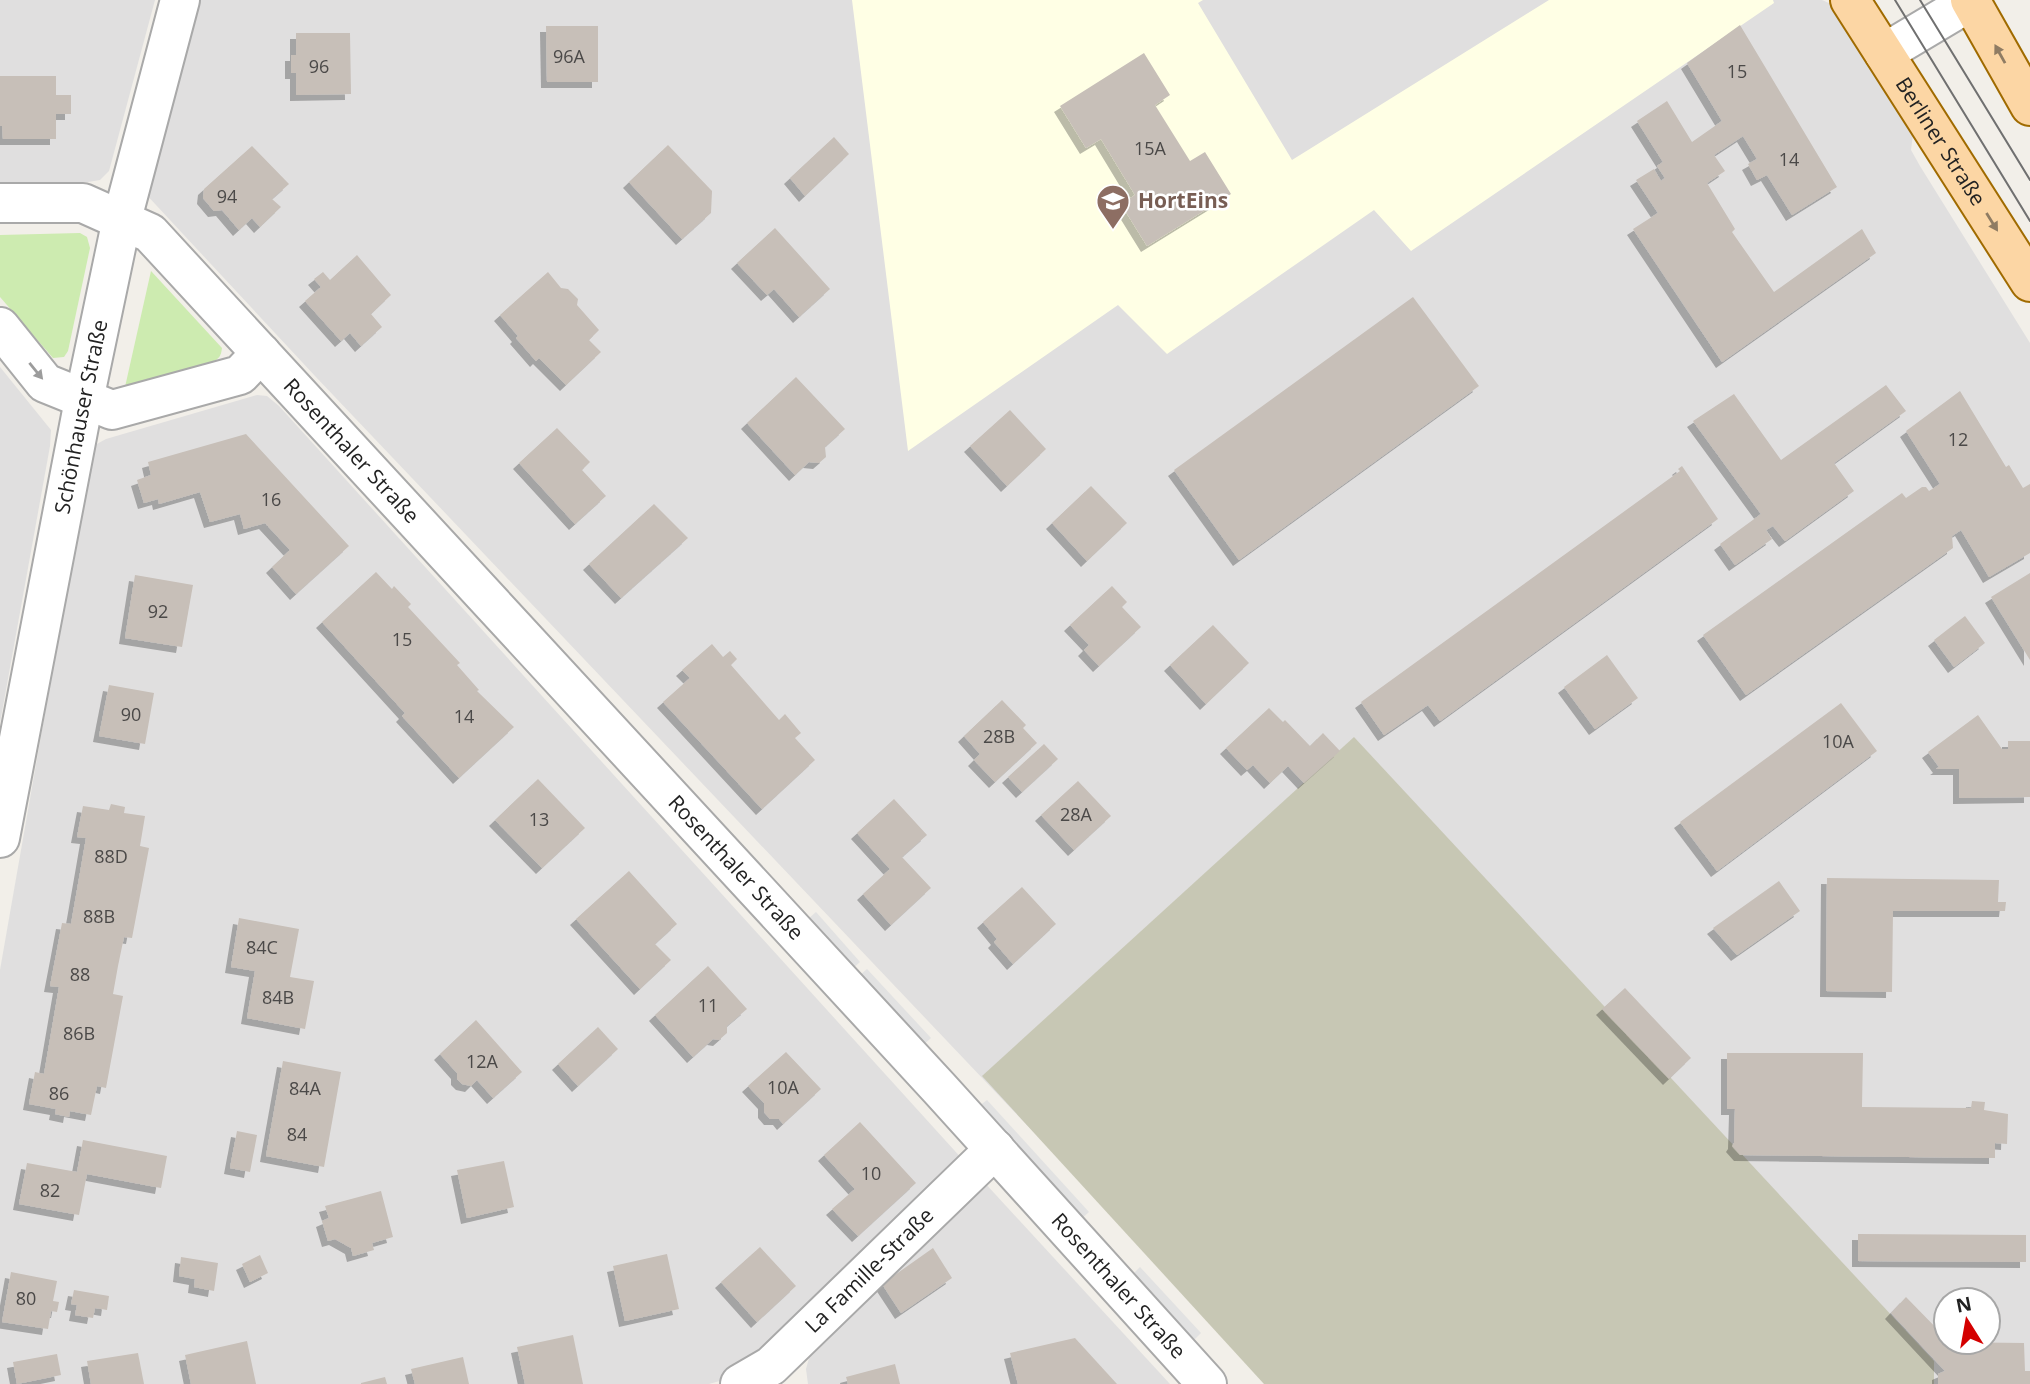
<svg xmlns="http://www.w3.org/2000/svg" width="2030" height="1384" viewBox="0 0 2030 1384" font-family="'Open Sans',sans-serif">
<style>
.residential{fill:#e0dfdf;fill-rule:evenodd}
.education{fill:#ffffe5}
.construction{fill:#c7c7b4}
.grass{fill:#cdebb0}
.parking{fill:#e2e2e2}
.building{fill:#c7bfb8;filter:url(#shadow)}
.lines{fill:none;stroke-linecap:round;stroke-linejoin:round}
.minor-casing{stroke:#a9a9a9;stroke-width:42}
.major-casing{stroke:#a06b00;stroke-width:42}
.minor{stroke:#fff;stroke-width:38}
.major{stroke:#fcd6a4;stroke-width:38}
.tram{stroke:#707070;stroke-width:2}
.oneway{fill:#8f7c63}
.oneway2{fill:#9c9c9c}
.labels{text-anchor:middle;stroke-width:5;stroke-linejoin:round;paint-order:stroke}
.number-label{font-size:18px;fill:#4b4948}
.street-label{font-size:21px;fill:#222;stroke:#fff}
.education-label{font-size:21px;font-weight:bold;fill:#785e54;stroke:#fff;text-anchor:start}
</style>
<defs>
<filter id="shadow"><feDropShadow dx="-6" dy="6" stdDeviation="0" flood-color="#0004"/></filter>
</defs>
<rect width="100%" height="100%" fill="#f2efe9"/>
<g class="residential">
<polygon points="0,0 155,0 109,171 100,180 88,182 0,183"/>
<path d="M192 0H1822L1831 4 1913 134 1911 150 1920 166 2030 343V1384H1273L315 376 143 191ZM1946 1300H1988V1342H1946Z"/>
<polygon points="0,367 51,430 50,446 0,723"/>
<polygon points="257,395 267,396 279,406 964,1161 734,1377 709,1384 0,1384 0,970 90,456 95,445 106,439"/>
<polygon points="984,1182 1170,1384 808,1384 806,1369 813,1344"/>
</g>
<polygon class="education" points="852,0 1203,0 1198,3 1292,160 1549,0 1773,0 1774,3 1411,251 1374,210 1167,354 1118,305 908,451"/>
<polygon class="construction" points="1354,737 1934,1361 1934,1384 1264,1384 982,1076"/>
<g class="grass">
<polygon points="80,233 87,237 90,248 68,351 64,357 53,358 0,297 0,235"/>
<path d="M151 271 222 348C221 356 219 359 212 362L125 387Z"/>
</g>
<g class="parking">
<polygon points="816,912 860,962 851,970 807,920"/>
<polygon points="867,969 931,1038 922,1046 858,977"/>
<polygon points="987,1100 1089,1212 1080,1220 978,1107"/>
<polygon points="1140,1267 1201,1333 1192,1342 1132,1275"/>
</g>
<g class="building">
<polygon points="1740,25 1837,187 1792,215 1767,175 1757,180 1748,164 1757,159 1743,136 1714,155 1725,171 1707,183 1735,229 1732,232 1774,292 1862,229 1876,253 1722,362 1633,229 1658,213 1636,180 1654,169 1661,181 1665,178 1657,166 1663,162 1637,121 1667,101 1692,142 1722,121 1687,63"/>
<polygon points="546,26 598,26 598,82 547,82"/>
<polygon points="296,33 350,33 351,94 296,95 296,73 291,73 291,55 296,55"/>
<polygon points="1144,53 1170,95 1155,105 1190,161 1205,152 1231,194 1147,246 1121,204 1135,195 1101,139 1086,148 1060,106"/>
<polygon points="0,76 56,76 56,95 71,95 71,114 56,114 56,139 3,139 2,126 0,126"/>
<polygon points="834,137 849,154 805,196 790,178"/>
<polygon points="668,145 712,191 711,213 682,239 629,182"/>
<polygon points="252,146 289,184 272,199 281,207 260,227 252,218 239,230 222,210 214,211 203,198 204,189"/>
<polygon points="775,228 830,289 799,317 774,289 767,295 737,263"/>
<polygon points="357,255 391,295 371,314 382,327 361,346 350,333 341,341 305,301 321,287 314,279 323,272 330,280"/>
<polygon points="548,272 561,288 568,289 578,299 577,305 599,330 589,340 601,352 566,385 539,358 536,361 516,338 518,336 500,315"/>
<polygon points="1413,297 1479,386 1239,560 1174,470"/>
<polygon points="796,377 845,429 825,447 826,457 819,463 809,462 795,475 747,423"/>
<polygon points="1886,385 1906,411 1834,463 1854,491 1785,541 1773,526 1766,530 1772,539 1735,565 1720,544 1761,514 1693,421 1734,394 1781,460"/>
<polygon points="1960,391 2006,467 2009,465 2023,488 2030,484 2030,553 1989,577 1961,530 1952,536 1953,548 1746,695 1703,635 1902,493 1906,498 1922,487 1926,487 1929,491 1940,484 1906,431"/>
<polygon points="1010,410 1046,449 1007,486 970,446"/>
<polygon points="557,428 590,462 582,470 606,496 575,524 519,463"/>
<polygon points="246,434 349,546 296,594 272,567 290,550 265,523 244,529 240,514 210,522 200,492 159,504 158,499 144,503 137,480 151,475 148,462"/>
<polygon points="1682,466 1718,519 1440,721 1428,705 1384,735 1361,702 1680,471 1678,469"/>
<polygon points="1091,486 1127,523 1087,561 1052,523"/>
<polygon points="654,504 688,538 621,598 589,564"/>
<polygon points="376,572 392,589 394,586 411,604 408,607 460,663 457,665 479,690 477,691 514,727 459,778 402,716 405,713 322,622"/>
<polygon points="2030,573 2030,660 1991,597"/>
<polygon points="135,575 193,585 182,647 125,638"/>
<polygon points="1112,586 1127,602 1122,607 1141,627 1099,666 1084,650 1089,645 1070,625"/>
<polygon points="1965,616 1985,643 1954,667 1934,640"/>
<polygon points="1213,625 1249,663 1206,704 1170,665"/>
<polygon points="712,644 723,657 730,651 737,659 731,665 779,720 785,714 801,733 795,738 815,760 762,809 663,702 690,678 682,670"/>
<polygon points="1607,655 1638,698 1595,729 1564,687"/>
<polygon points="109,685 154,693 145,744 99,736"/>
<polygon points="1002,700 1026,725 1023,728 1037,743 995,782 974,760 980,754 964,736"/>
<polygon points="1841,703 1877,751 1717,871 1680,822"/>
<polygon points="1269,708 1283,722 1285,720 1310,746 1323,733 1340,751 1304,783 1288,766 1270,783 1253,765 1247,770 1226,748"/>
<polygon points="1978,715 2002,749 2008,749 2008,741 2030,741 2030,797 1959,798 1959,769 1936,769 1939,767 1928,752"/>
<polygon points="1044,744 1058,759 1022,792 1008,777"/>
<polygon points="538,779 585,828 542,868 495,820"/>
<polygon points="1078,781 1111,816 1074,850 1041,815"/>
<polygon points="894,799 927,835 902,857 931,888 891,925 863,894 890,869 857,833"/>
<polygon points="111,804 125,807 124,813 145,816 140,846 149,848 132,938 124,937 118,966 113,994 123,996 106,1088 97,1086 91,1115 70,1111 69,1117 55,1114 56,1109 29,1104 35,1072 44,1074 59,987 50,986 56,955 62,923 71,924 81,867 86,838 77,837 83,806 109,810"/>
<polygon points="629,871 677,924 655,944 671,960 640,989 576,919"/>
<polygon points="1827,878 1999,880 1998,902 2006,902 2005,911 1893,911 1892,992 1826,991"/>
<polygon points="1779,881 1800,911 1737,955 1713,928"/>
<polygon points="1022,887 1056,924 1013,964 994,942 997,939 983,922"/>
<polygon points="239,918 299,929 290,977 314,981 305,1029 247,1018 255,971 231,967"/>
<polygon points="708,966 747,1009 727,1026 727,1033 719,1040 713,1039 693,1057 655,1015"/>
<polygon points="1625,988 1691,1058 1669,1079 1602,1009"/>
<polygon points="476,1020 522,1072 493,1098 477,1080 471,1086 462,1084 457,1079 457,1073 440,1054"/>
<polygon points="598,1027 618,1049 578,1086 558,1064"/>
<polygon points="786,1052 821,1089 783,1124 779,1119 770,1119 764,1112 764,1103 748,1086"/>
<polygon points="1727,1053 1863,1053 1862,1107 1971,1108 1972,1101 1985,1102 1984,1110 2008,1114 2007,1144 1995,1143 1995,1158 1740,1155 1732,1146 1734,1143 1735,1109 1727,1109"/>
<polygon points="283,1061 341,1072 324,1167 266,1156"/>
<polygon points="860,1122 916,1183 858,1236 832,1209 855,1189 824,1155"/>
<polygon points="237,1131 257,1135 250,1172 230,1168"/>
<polygon points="83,1140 167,1156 161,1188 87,1174 79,1215 19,1204 27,1163 77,1172"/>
<polygon points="504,1161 514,1207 467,1218 457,1170"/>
<polygon points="381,1191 393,1237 372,1243 374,1250 353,1256 351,1248 335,1239 328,1241 322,1221 329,1218 325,1206"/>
<polygon points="1858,1234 2026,1235 2026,1262 1858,1261"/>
<polygon points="760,1247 796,1286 757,1322 721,1282"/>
<polygon points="933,1248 952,1278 901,1313 882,1284"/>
<polygon points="667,1254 679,1309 625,1321 613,1266"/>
<polygon points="260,1255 268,1273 250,1282 242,1264"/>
<polygon points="181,1257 218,1263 214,1291 194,1287 195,1279 179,1276"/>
<polygon points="11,1272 57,1281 53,1301 59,1302 57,1312 51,1311 48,1329 2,1322"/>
<polygon points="74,1290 109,1296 107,1310 95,1308 93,1318 75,1315 77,1305 71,1304"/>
<polygon points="1906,1297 1946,1338 1946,1342 2024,1343 2025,1371 2030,1371 2030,1384 1938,1384 1938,1374 1945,1371 1891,1313"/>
<polygon points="573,1335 583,1384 525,1384 517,1347"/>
<polygon points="1075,1338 1117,1384 1018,1384 1010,1353"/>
<polygon points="247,1341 256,1384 191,1384 185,1355"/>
<polygon points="138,1353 144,1384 91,1384 87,1361"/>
<polygon points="57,1354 61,1375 17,1384 13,1362"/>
<polygon points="463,1357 469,1384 415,1384 411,1369"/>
<polygon points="895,1364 900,1384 848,1384 846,1377"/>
<polygon points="385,1377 387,1384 361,1384 361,1383"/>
</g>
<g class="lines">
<defs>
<g id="minor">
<polyline points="1884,53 1973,0"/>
<path id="s1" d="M0 203H83L150 233 940 1089 1207 1384"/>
<polyline points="0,327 45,383 112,410 240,375 261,353"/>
<path id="s2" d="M0 838 84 400 122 219 180 0"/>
<path id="s3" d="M740 1384 771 1366 995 1149"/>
</g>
<g id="major">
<path id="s4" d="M1850 0 2030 282"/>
<polyline points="1970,0 2030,106"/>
</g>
</defs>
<use href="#minor" class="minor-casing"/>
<use href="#major" class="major-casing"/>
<use href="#minor" class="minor"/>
<use href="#major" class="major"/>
<g class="tram">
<polyline points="1895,0 2030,221"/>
<polyline points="1920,0 2030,180"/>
</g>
</g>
<defs><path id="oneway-solid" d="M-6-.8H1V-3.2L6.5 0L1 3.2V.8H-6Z" transform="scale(1.75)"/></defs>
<g class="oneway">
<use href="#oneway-solid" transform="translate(2000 54) rotate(-119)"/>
<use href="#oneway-solid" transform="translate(1992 222) rotate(58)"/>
</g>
<use class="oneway2" href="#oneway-solid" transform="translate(36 371) rotate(51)"/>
<defs>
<symbol id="school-pin" viewBox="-11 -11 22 30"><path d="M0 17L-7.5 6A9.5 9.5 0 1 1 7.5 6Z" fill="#8d6e63" stroke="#fff"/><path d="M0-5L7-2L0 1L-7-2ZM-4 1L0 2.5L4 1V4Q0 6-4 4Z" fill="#fff"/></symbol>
</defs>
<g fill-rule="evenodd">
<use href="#school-pin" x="1094" y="182" width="38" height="52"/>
</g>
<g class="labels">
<g class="number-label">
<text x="569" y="63">96A</text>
<text x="319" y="73">96</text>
<text x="1737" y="78">15</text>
<text x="1150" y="155">15A</text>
<text x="1789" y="166">14</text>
<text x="227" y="203">94</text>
<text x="1958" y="446">12</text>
<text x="271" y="506">16</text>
<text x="158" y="618">92</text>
<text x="402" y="646">15</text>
<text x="131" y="721">90</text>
<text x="464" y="723">14</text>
<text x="999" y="743">28B</text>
<text x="1838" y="748">10A</text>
<text x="1076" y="821">28A</text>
<text x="539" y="826">13</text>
<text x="111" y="863">88D</text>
<text x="99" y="923">88B</text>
<text x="262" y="954">84C</text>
<text x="80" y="981">88</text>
<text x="278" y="1004">84B</text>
<text x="708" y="1012">11</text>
<text x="79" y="1040">86B</text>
<text x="482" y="1068">12A</text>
<text x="783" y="1094">10A</text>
<text x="305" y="1095">84A</text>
<text x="59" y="1100">86</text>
<text x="297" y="1141">84</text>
<text x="871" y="1180">10</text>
<text x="50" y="1197">82</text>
<text x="26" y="1305">80</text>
</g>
<g class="street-label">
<text dy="7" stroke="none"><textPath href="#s4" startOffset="168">Berliner Straße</textPath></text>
<text dy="7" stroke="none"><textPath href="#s2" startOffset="429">Schönhauser Straße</textPath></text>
<text dy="7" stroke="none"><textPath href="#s1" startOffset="453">Rosenthaler Straße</textPath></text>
<text dy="7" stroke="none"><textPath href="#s1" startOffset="1020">Rosenthaler Straße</textPath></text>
<text dy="7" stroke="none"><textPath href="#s3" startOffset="173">La Famille-Straße</textPath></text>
<text dy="7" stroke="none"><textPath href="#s1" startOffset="1587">Rosenthaler Straße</textPath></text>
</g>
<g class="education-label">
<text x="1138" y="208">HortEins</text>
</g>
</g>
<g transform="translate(1967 1321) rotate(349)"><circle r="33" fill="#ffffff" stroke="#a7a7a7" stroke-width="2"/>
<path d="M0-5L12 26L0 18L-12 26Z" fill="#d40000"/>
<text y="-10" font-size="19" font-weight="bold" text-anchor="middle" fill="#222222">N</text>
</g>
</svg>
